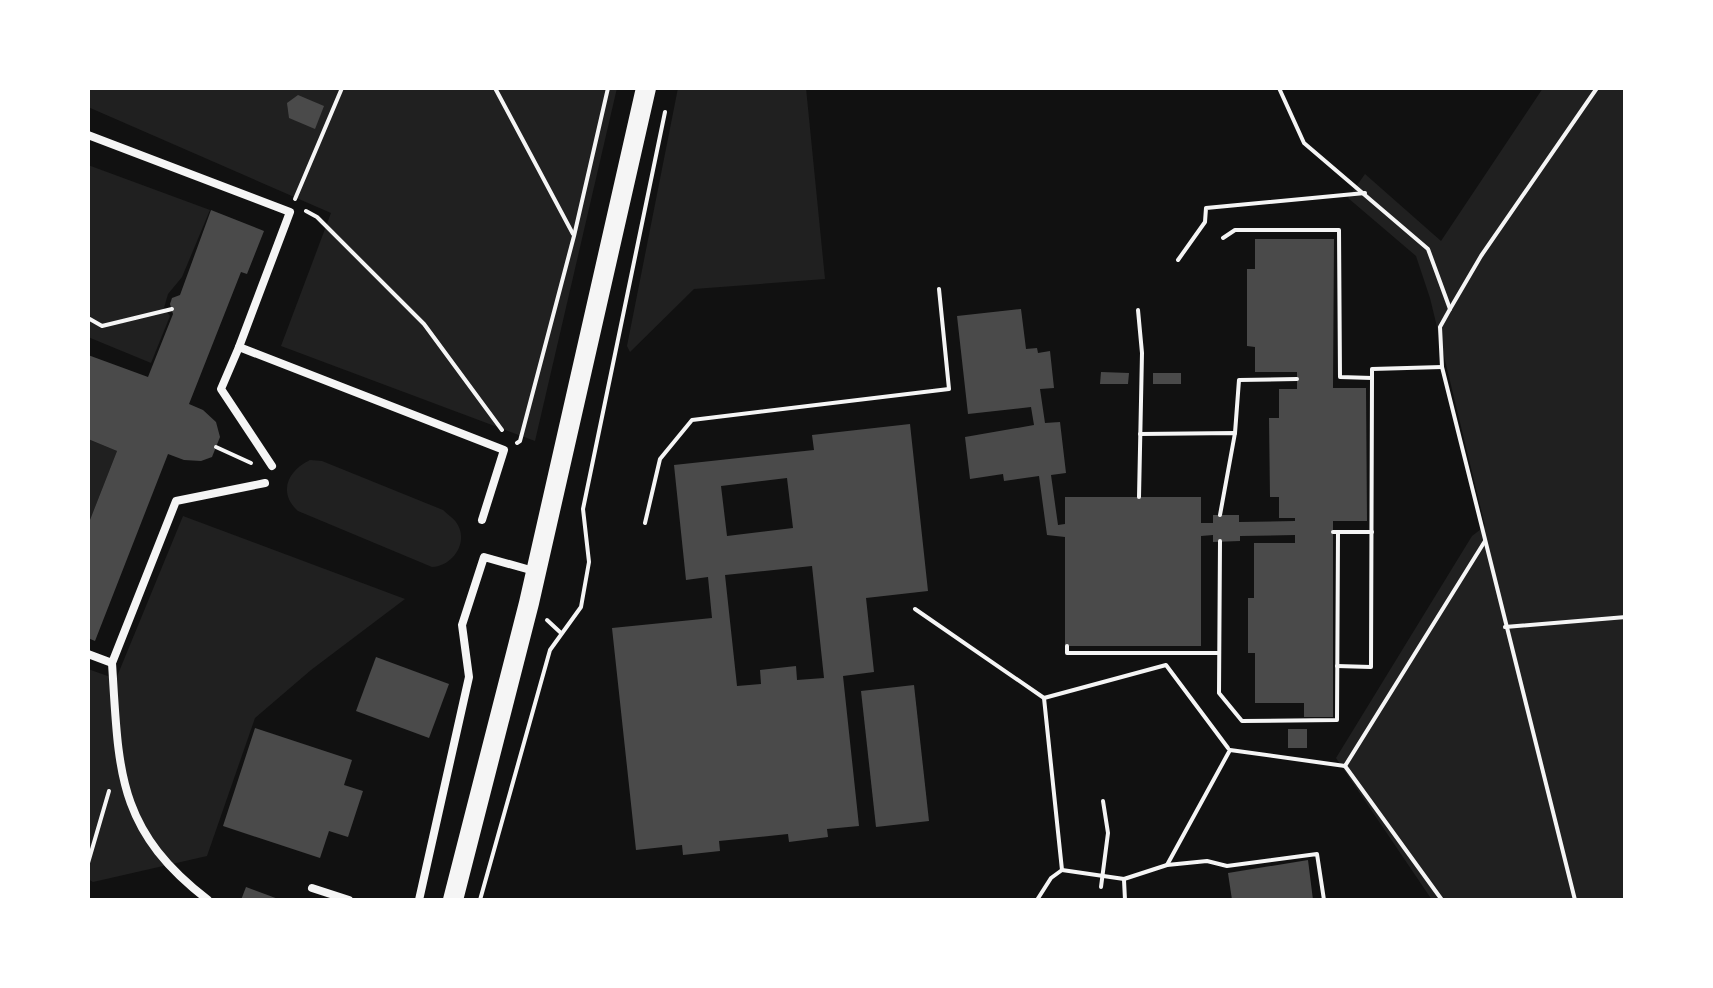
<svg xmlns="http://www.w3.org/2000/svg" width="1713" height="988" viewBox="0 0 1713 988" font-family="'Titillium Web',sans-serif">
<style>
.green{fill:#202020}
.building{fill:#4a4a4a;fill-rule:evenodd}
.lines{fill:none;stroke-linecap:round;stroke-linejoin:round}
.path{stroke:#f5f5f5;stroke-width:4}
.service{stroke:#f5f5f5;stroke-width:8}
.secondary{stroke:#f5f5f5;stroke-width:20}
</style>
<rect width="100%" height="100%" fill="#111"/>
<g class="green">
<polygon points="88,88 617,88 535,441 281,346 331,213 88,107"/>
<polygon points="678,88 806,88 825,279 694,289 630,352 627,346"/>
<polygon points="1543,88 1625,88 1625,900 1432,900 1336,758 1472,536 1485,526 1430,298 1416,256 1348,198 1365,174 1441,241"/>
<polygon points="88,165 210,210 182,277 168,294 164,308 170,316 151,363 88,337"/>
<polygon points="88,439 117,451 88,525"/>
<path d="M310 460 322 461 443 510C445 512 455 520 456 522 470 541 453 566 432 567L298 511C278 493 287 471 310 460Z"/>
<polygon points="183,516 405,599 311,670 255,718 207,856 93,882 88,879 88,669 116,679"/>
</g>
<g class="building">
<polygon points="298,95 324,106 315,129 289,118 287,103"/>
<polygon points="211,210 264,231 247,274 241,272 189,404 203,410 216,422 220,437 212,457 201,461 184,460 168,454 95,641 88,638 88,525 117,451 88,439 88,355 148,377 173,314 170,304 172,298 180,295"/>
<polygon points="1255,239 1334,239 1333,388 1366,388 1367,521 1333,521 1333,717 1304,717 1304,703 1255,703 1255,653 1248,653 1248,598 1254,598 1254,543 1295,543 1295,535 1240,536 1240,541 1213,542 1213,535 1201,536 1201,646 1065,646 1065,537 1047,535 1039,476 1004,481 1003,474 970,479 965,437 1034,425 1031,407 968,414 957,316 1021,309 1026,349 1037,348 1038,353 1050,351 1054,388 1040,389 1045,423 1060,422 1066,473 1051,475 1058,525 1065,524 1065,497 1201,497 1201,523 1213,523 1213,515 1239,515 1239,522 1295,521 1295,518 1279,518 1279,497 1270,497 1269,418 1279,418 1279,389 1297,389 1297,372 1255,372 1255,347 1247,346 1247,269 1255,269"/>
<polygon points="1101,372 1129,373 1128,384 1100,384"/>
<rect x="1153" y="373" width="28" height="11"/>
<path d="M910 424 928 591 866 598 874 672 843 676 859 826 827 829 828 837 789 842 788 834 719 841 720 851 683 855 682 845 636 850 612 628 712 618 708 577 686 580 674 465 814 450 812 435ZM787 478 793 528 727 536 721 486ZM812 566 824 678 797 680 796 666 760 670 761 684 737 686 725 575Z"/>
<polygon points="376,657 449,684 429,738 356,711"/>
<polygon points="914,685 929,821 876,827 861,691"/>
<polygon points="255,728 352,760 344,785 363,791 348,837 329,831 320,858 223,826"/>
<rect x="1288" y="729" width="19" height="19"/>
<polygon points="1308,860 1313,900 1232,900 1228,873"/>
<polygon points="246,887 281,900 241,900"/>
</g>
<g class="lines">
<g class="path">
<polyline points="495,88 573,234"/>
<polyline points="1279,88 1304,143 1428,249 1450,309"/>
<polyline points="88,192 88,257"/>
<polyline points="295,199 342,88"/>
<polyline points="306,211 317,217 424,324 502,430"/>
<polyline points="1223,238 1235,230 1339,230 1340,377 1372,378 1371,667 1337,666"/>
<polyline points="1178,260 1205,222 1206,208 1365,193"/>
<polyline points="1138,310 1142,353 1139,497"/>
<polyline points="88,318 102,326 172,309"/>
<polyline points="1372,378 1372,369 1442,367"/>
<polyline points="1235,433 1239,380 1297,379"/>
<polyline points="1140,434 1235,433 1220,515"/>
<polyline points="517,443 520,441 574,236 608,88"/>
<polyline points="216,447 251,463"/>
<polyline points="645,523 660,459 692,420 949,389 939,289"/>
<polyline points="1333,532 1372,532"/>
<polyline points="1220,541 1219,693 1242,721 1337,720 1338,532"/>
<polyline points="915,609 1044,698 1062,870 1124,879 1167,865 1230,750 1345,766 1485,541"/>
<polyline points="547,620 561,633"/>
<polyline points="1505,627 1626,617"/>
<polyline points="1067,646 1067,653 1219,653"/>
<polyline points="1044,698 1166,665 1228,748"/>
<polyline points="1345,766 1442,900"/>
<polyline points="88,863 109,791"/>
<polyline points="1167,865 1207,861 1227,866 1317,854 1324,900"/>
<polyline points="1124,880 1125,900"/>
<polyline points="1101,887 1108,833 1103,801"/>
<polyline points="480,900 550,650 581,607 589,562 583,509 665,112"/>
<polyline points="1037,900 1051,878 1062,870"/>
<polyline points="1575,900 1442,367 1440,327 1450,309 1481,256 1597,88"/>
</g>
<g class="service">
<polyline points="88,135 290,212 239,347 504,450 482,520"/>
<polyline points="239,347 221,389 272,466"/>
<polyline points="88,654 112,663 176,501 265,483"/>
<path d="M112 663C119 771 116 829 208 900"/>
<polyline points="312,888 349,900"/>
<polyline points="419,900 469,677 462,625 484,557 534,571"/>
</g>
<polyline class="secondary" points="453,900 529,603 646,88"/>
</g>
<rect width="1713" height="988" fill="none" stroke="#ffffff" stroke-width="180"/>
</svg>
